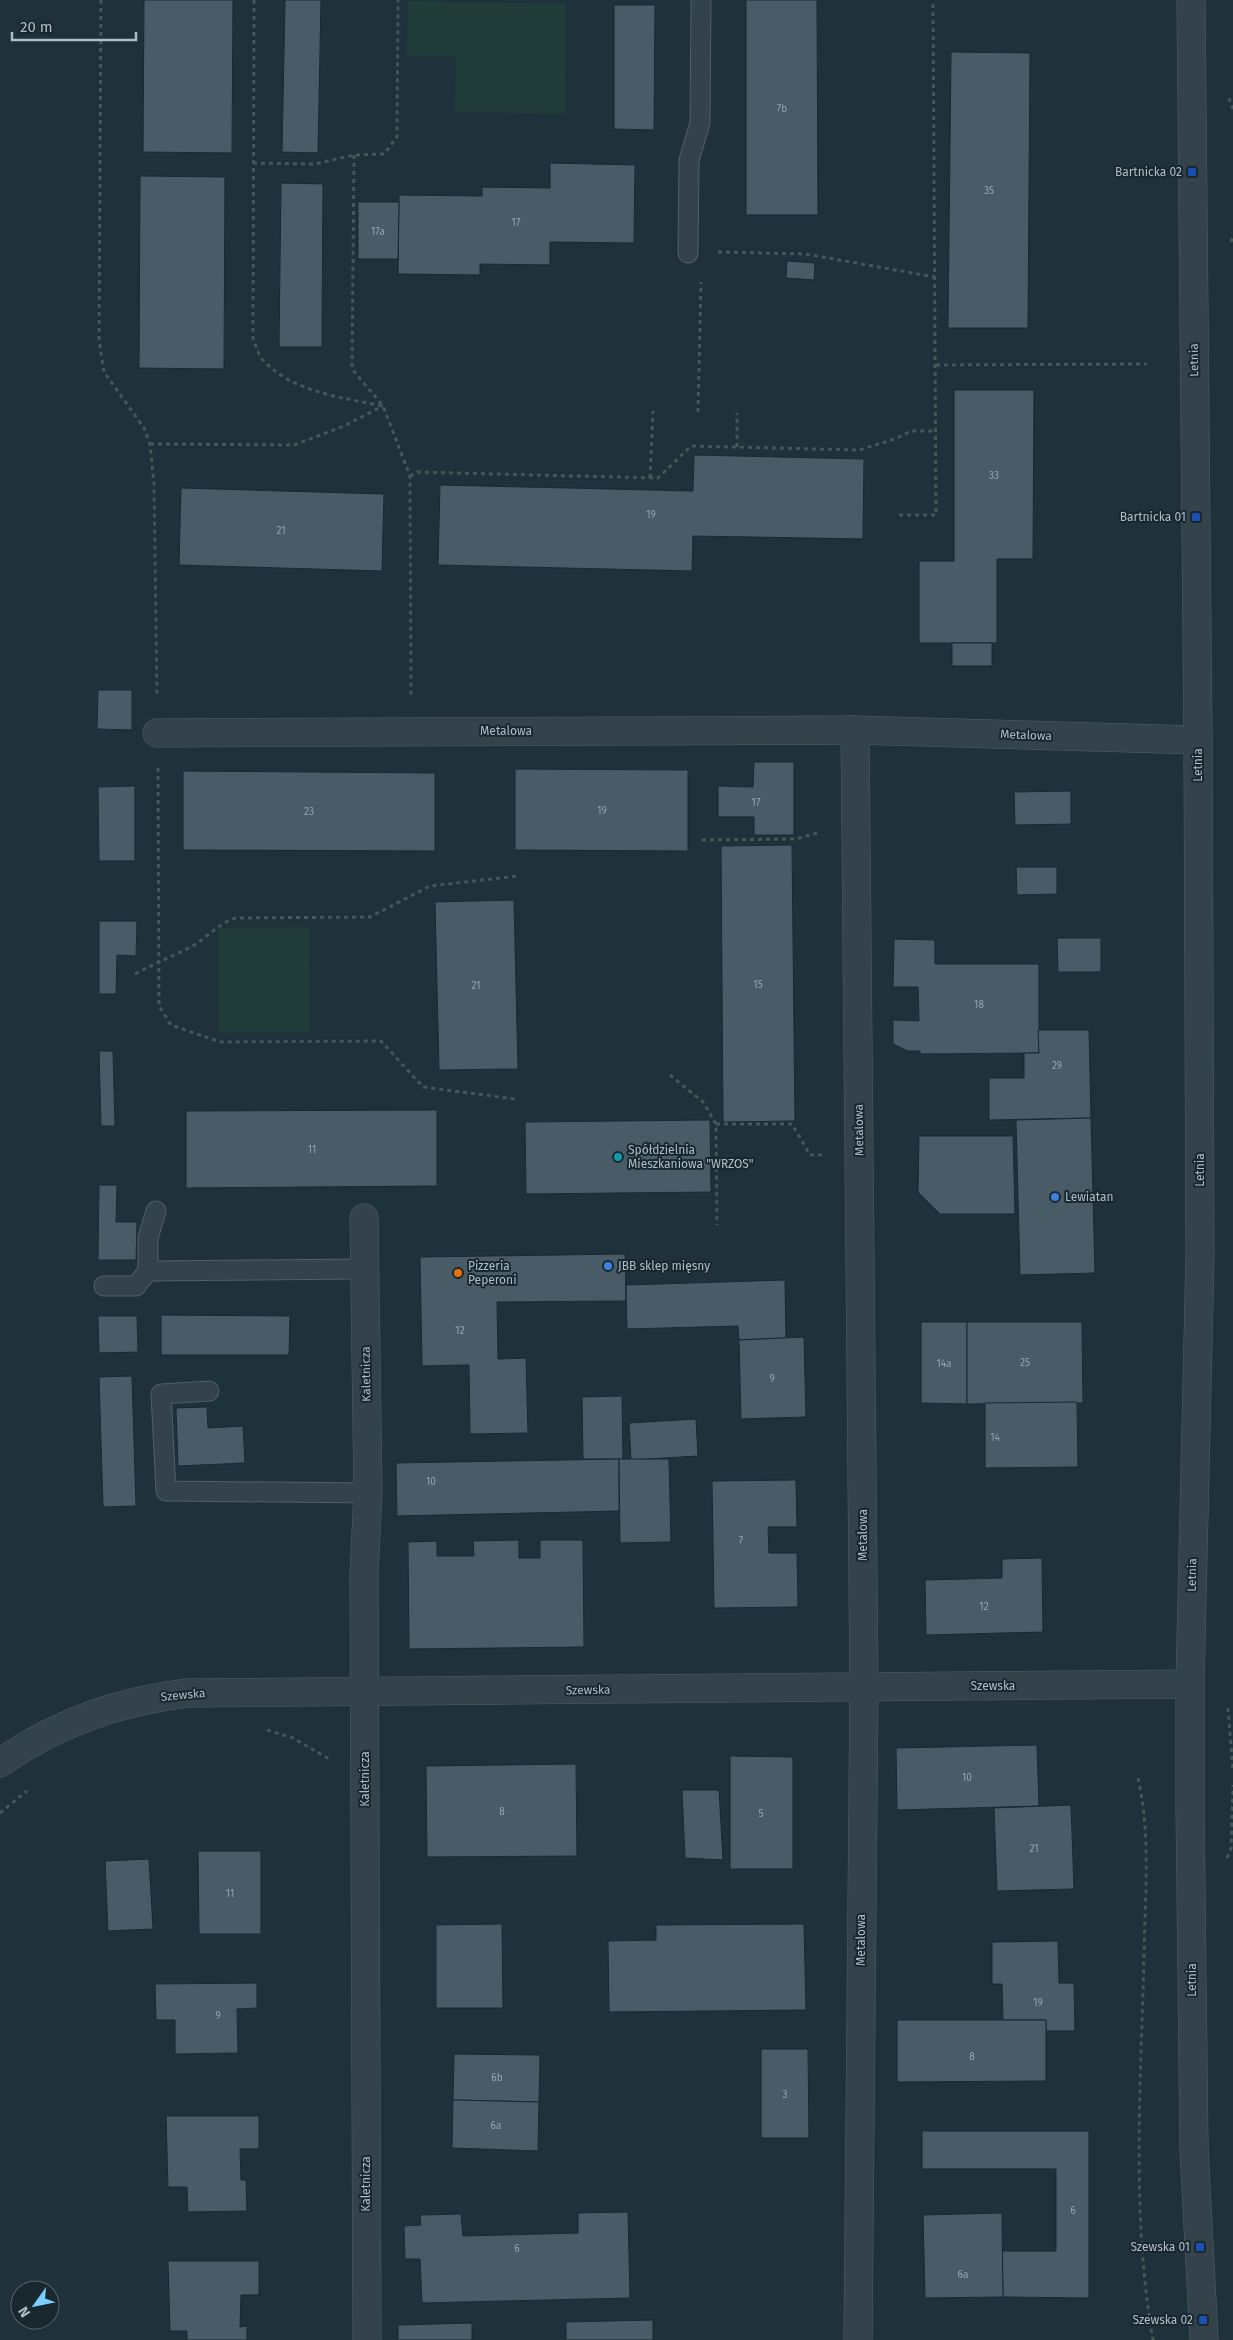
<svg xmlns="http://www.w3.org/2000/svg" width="1233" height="2340" viewBox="0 0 1233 2340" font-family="'Fira Sans',sans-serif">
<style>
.green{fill:#223d39}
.building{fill:#485b67;stroke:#1b2931}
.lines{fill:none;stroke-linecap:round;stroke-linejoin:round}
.lane-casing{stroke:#516068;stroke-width:21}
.street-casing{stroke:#516068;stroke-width:29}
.path{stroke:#415a57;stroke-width:3;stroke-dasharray:4 4;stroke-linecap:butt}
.lane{stroke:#33424b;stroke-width:19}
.street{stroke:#33424b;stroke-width:28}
.transit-dot{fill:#1a4fb4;stroke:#19272f;stroke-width:2}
.culture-dot{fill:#0f9aa8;stroke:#19272f;stroke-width:2}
.shop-dot{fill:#3f7fe0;stroke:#19272f;stroke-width:2}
.food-dot{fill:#e8710a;stroke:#19272f;stroke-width:2}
.labels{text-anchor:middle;stroke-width:4;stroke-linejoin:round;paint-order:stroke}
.number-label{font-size:10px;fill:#94a4af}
.poi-label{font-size:12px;fill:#aebdc7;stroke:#19272f;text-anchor:end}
.street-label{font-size:12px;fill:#aebdc7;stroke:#19272f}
</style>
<rect width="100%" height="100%" fill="#1f313a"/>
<g class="green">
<polygon points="408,1 566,4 565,114 455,112 456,56 407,56"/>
<polygon points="309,927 310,1032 219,1033 218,928"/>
</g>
<g class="building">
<polygon points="144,0 233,0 232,153 143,152"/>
<polygon points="285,0 321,0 318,153 282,152"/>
<polygon points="746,0 817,0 818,215 746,215"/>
<polygon points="614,5 655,5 654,130 614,129"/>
<polygon points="951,52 1030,53 1028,328 948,328"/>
<polygon points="550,163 635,165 634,243 550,242 550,265 480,264 480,275 398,274 399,195 482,196 482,187 550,188"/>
<polygon points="140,176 225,177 224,369 139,368"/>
<polygon points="281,183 323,184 322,347 279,347"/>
<polygon points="358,202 399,202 398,259 358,259"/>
<polygon points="787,261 815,263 814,280 786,278"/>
<polygon points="954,390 1034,390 1033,559 997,559 997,643 919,643 919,561 954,561"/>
<polygon points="694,455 864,459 863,539 693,536 692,571 438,565 440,485 693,491"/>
<polygon points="181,488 384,494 382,571 179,565"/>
<rect x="952" y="643" width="40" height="23"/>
<polygon points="98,690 132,690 132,730 97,729"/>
<polygon points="754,762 794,762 794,835 754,835 754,817 718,817 718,786 753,787"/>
<polygon points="515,769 688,770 688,851 515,850"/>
<polygon points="183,771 435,773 435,851 183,850"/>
<polygon points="135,786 135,861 99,861 98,787"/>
<polygon points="1071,791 1071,824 1015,825 1014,792"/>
<polygon points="792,845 795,1121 723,1122 721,846"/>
<polygon points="1016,867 1057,867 1057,894 1017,895"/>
<polygon points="514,900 518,1069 439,1070 435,902"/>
<polygon points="99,921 137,921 136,956 117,955 116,994 99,994"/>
<polygon points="1057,938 1101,938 1101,972 1058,972"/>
<polygon points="894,939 935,940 935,964 1039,964 1039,1053 920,1054 920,1051 908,1051 893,1044 893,1020 919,1021 918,987 893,987"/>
<polygon points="1038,1030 1089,1030 1091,1118 989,1120 989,1078 1024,1078 1024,1053 1039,1053"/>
<polygon points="99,1051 113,1051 115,1126 101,1126"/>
<polygon points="437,1110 437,1186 186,1188 186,1111"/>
<polygon points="1091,1118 1095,1273 1020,1275 1016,1120"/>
<polygon points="710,1120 711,1192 526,1194 525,1122"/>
<polygon points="919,1136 1013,1136 1015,1214 940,1214 918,1192"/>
<polygon points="99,1185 117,1185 116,1222 137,1222 136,1260 98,1260"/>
<polygon points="625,1254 626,1301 497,1302 498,1359 526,1358 528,1433 470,1434 469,1365 422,1366 420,1257"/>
<polygon points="785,1280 786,1338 739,1340 738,1326 627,1329 626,1285"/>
<polygon points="161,1315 290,1316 289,1355 161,1355"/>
<polygon points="98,1316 137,1316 138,1352 99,1353"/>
<polygon points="921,1322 967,1322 967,1404 921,1403"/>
<polygon points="967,1322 1082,1322 1083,1403 967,1404"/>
<polygon points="804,1337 806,1417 741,1419 739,1340"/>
<polygon points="132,1376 136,1506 103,1507 99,1377"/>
<polygon points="622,1396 623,1459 583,1459 582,1397"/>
<polygon points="1077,1402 1078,1467 985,1468 985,1403"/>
<polygon points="207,1407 208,1428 243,1426 245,1463 178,1466 176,1408"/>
<polygon points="696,1419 698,1456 631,1460 629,1423"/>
<polygon points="619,1459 619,1511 397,1516 396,1463"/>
<polygon points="619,1459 669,1459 671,1542 620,1543"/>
<polygon points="796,1480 797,1527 768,1527 769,1553 797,1553 798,1607 714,1608 712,1481"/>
<polygon points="519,1540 519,1558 540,1558 540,1540 583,1540 584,1647 409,1649 408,1542 437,1541 437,1556 474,1556 473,1541"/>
<polygon points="1042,1558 1043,1632 926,1635 925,1580 1002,1578 1002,1559"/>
<polygon points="1037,1745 1039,1806 897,1810 896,1748"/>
<polygon points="730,1756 793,1757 793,1869 730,1869"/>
<polygon points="576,1764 577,1856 427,1857 426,1766"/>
<polygon points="682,1790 719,1790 723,1860 685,1858"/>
<polygon points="1071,1805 1074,1889 997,1891 994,1808"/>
<polygon points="198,1851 261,1851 261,1934 199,1934"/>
<polygon points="149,1859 153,1929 108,1931 105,1861"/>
<polygon points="502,1924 503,2008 436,2008 436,1925"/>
<polygon points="804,1924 806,2010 609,2012 608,1941 656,1940 656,1925"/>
<polygon points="1058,1941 1059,1983 1074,1983 1075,2031 1046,2031 1046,2020 1003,2020 1002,1984 992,1984 992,1942"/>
<polygon points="257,1983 257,2008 237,2009 238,2053 175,2054 175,2020 156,2020 155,1984"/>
<polygon points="897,2020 1046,2020 1046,2081 897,2082"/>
<polygon points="761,2049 808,2049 809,2138 761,2138"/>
<polygon points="454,2054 540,2055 539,2102 453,2100"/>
<polygon points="453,2100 539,2102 538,2151 452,2148"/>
<polygon points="166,2116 259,2116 259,2149 240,2149 241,2180 246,2180 247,2211 188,2212 187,2187 168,2187"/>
<polygon points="922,2131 1089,2131 1089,2298 1003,2297 1002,2251 1056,2251 1056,2169 922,2169"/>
<polygon points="628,2212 630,2298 422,2303 420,2259 405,2259 404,2226 421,2225 420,2215 461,2214 463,2236 578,2233 578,2213"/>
<polygon points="1002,2213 1003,2297 925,2298 923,2215"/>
<polygon points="168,2261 259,2261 259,2295 241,2295 240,2327 247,2326 247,2340 187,2340 187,2331 170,2331"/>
<polygon points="653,2320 653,2340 566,2340 566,2322"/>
<polygon points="472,2323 472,2340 398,2340 398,2325"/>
</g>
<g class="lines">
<defs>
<g id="lane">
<polyline points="688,253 689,160 700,123 701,0"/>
<polyline points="148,1271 148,1238 156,1211"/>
<polyline points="104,1286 136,1286 148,1271 364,1269"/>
<polyline points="209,1391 161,1394 166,1491 368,1493"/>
</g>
<g id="street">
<polyline points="1191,0 1198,740 1200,1256 1190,1684 1190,1805 1194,2149 1204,2340"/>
<polyline points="157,733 855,730"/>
<polyline points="364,1218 368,1493 364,1574 367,2340"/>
<path d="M0 1763C55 1724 120 1701 187 1693L1190 1684"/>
<polyline points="858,2340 864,1687 855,730 1198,740"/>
</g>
</defs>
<use href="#lane" class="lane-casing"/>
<use href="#street" class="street-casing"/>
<g class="path">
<polyline points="101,0 99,340 104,372 144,428 150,444 154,484 157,697"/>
<path d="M254 0 253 338C256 345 258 354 262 359 293 393 341 397 383 406"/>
<polyline points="1229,98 1233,109"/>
<polyline points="354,155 352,369 383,406 410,476 411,696"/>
<polyline points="253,163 315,164 354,155 384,154 397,137 398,0"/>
<polyline points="1231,242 1233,236"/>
<polyline points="718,252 805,254 935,277"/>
<polyline points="936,365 1147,364"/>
<polyline points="698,412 701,282"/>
<polyline points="150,444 294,445 344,426 383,406"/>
<polyline points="737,447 737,413"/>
<polyline points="410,476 417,472 658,478 691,446 859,450 895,439 911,431 935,431"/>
<polyline points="650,478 653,411"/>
<polyline points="899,515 936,515 933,0"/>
<polyline points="158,768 159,1006 171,1025 220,1042 381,1041 423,1087 515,1099"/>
<polyline points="702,840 796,839 821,832"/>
<path d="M135 974C154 964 172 956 191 947 207 938 218 923 236 918L370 917 430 886 518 876"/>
<polyline points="670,1075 703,1102 716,1124 717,1225"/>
<polyline points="716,1124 792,1124 810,1155 823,1155"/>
<polyline points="1228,1708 1233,1770"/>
<polyline points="267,1730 293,1738 329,1759"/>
<path d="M1138 1778C1151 1835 1145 1897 1144 1955 1141 2083 1131 2214 1153 2340"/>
<polyline points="0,1813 27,1791"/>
<polyline points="1227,1858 1231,1848 1233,1785"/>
</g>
<use href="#lane" class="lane"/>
<use href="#street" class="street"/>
</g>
<g class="transit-dot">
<rect x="1187" y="167" width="10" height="10" rx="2.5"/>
<rect x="1191" y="512" width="10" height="10" rx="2.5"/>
<rect x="1195" y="2242" width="10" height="10" rx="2.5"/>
<rect x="1198" y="2315" width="10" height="10" rx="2.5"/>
</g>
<circle class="culture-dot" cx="618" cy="1157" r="5"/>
<g class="shop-dot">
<circle cx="1055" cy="1197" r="5"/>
<circle cx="608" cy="1266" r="5"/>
</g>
<circle class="food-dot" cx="458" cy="1273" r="5"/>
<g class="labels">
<g class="number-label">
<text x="782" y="112">7b</text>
<text x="989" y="194">35</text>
<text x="516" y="226">17</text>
<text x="378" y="235">17a</text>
<text x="994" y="479">33</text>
<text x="651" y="518">19</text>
<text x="281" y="534">21</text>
<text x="756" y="806">17</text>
<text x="602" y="814">19</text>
<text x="309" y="815">23</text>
<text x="758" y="988">15</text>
<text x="476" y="989">21</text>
<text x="979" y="1008">18</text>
<text x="1057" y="1069">29</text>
<text x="312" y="1153">11</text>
<text x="460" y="1334">12</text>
<text x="1025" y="1366">25</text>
<text x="944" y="1367">14a</text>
<text x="772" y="1382">9</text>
<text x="995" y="1441">14</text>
<text x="431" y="1485">10</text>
<text x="741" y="1544">7</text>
<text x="984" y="1610">12</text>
<text x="967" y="1781">10</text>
<text x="502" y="1815">8</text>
<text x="761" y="1817">5</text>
<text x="1034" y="1852">21</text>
<text x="230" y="1897">11</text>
<text x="1038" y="2006">19</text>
<text x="218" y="2019">9</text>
<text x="972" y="2060">8</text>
<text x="497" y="2081">6b</text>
<text x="785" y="2098">3</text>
<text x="496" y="2129">6a</text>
<text x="1073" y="2214">6</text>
<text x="517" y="2252">6</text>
<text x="963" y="2278">6a</text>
</g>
<g class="poi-label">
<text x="1182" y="176">Bartnicka 02</text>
<text x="1186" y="521">Bartnicka 01</text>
<text x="628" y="1154" text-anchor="start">Spółdzielnia<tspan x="628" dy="14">Mieszkaniowa "WRZOS"</tspan></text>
<text x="1065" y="1201" text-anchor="start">Lewiatan</text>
<text x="468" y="1270" text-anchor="start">Pizzeria<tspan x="468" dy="14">Peperoni</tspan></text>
<text x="618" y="1270" text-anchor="start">JBB sklep mięsny</text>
<text x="1190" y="2251">Szewska 01</text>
<text x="1193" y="2324">Szewska 02</text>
</g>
<g class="street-label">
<text transform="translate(1194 360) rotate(-91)" y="4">Letnia</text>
<text x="506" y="735">Metalowa</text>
<text transform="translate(1026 735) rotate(2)" y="4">Metalowa</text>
<text transform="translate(1198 765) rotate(-90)" y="4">Letnia</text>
<text transform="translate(859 1130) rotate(-91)" y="4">Metalowa</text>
<text transform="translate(1200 1170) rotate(-90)" y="4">Letnia</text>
<text transform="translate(366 1374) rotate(-91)" y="4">Kaletnicza</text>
<text transform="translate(863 1535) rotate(-90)" y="4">Metalowa</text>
<text transform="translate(1192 1575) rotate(-89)" y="4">Letnia</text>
<text x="993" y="1690">Szewska</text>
<text transform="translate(588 1690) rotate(-1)" y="4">Szewska</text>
<text transform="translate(183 1695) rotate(-5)" y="4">Szewska</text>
<text transform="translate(365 1779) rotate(-90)" y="4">Kaletnicza</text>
<text transform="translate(861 1940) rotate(-90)" y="4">Metalowa</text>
<text transform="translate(1192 1980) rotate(-90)" y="4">Letnia</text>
<text transform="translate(366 2184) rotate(-90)" y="4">Kaletnicza</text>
</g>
</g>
<g transform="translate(35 2305) rotate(237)"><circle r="24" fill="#19272f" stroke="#55636c"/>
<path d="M0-4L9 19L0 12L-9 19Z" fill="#7bccff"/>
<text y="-8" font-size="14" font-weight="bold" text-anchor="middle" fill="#aebdc7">N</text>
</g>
<path d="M12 32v8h124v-8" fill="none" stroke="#aebdc7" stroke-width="2.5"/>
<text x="20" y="32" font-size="15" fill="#aebdc7" stroke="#19272f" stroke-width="4" paint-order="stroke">20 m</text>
</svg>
